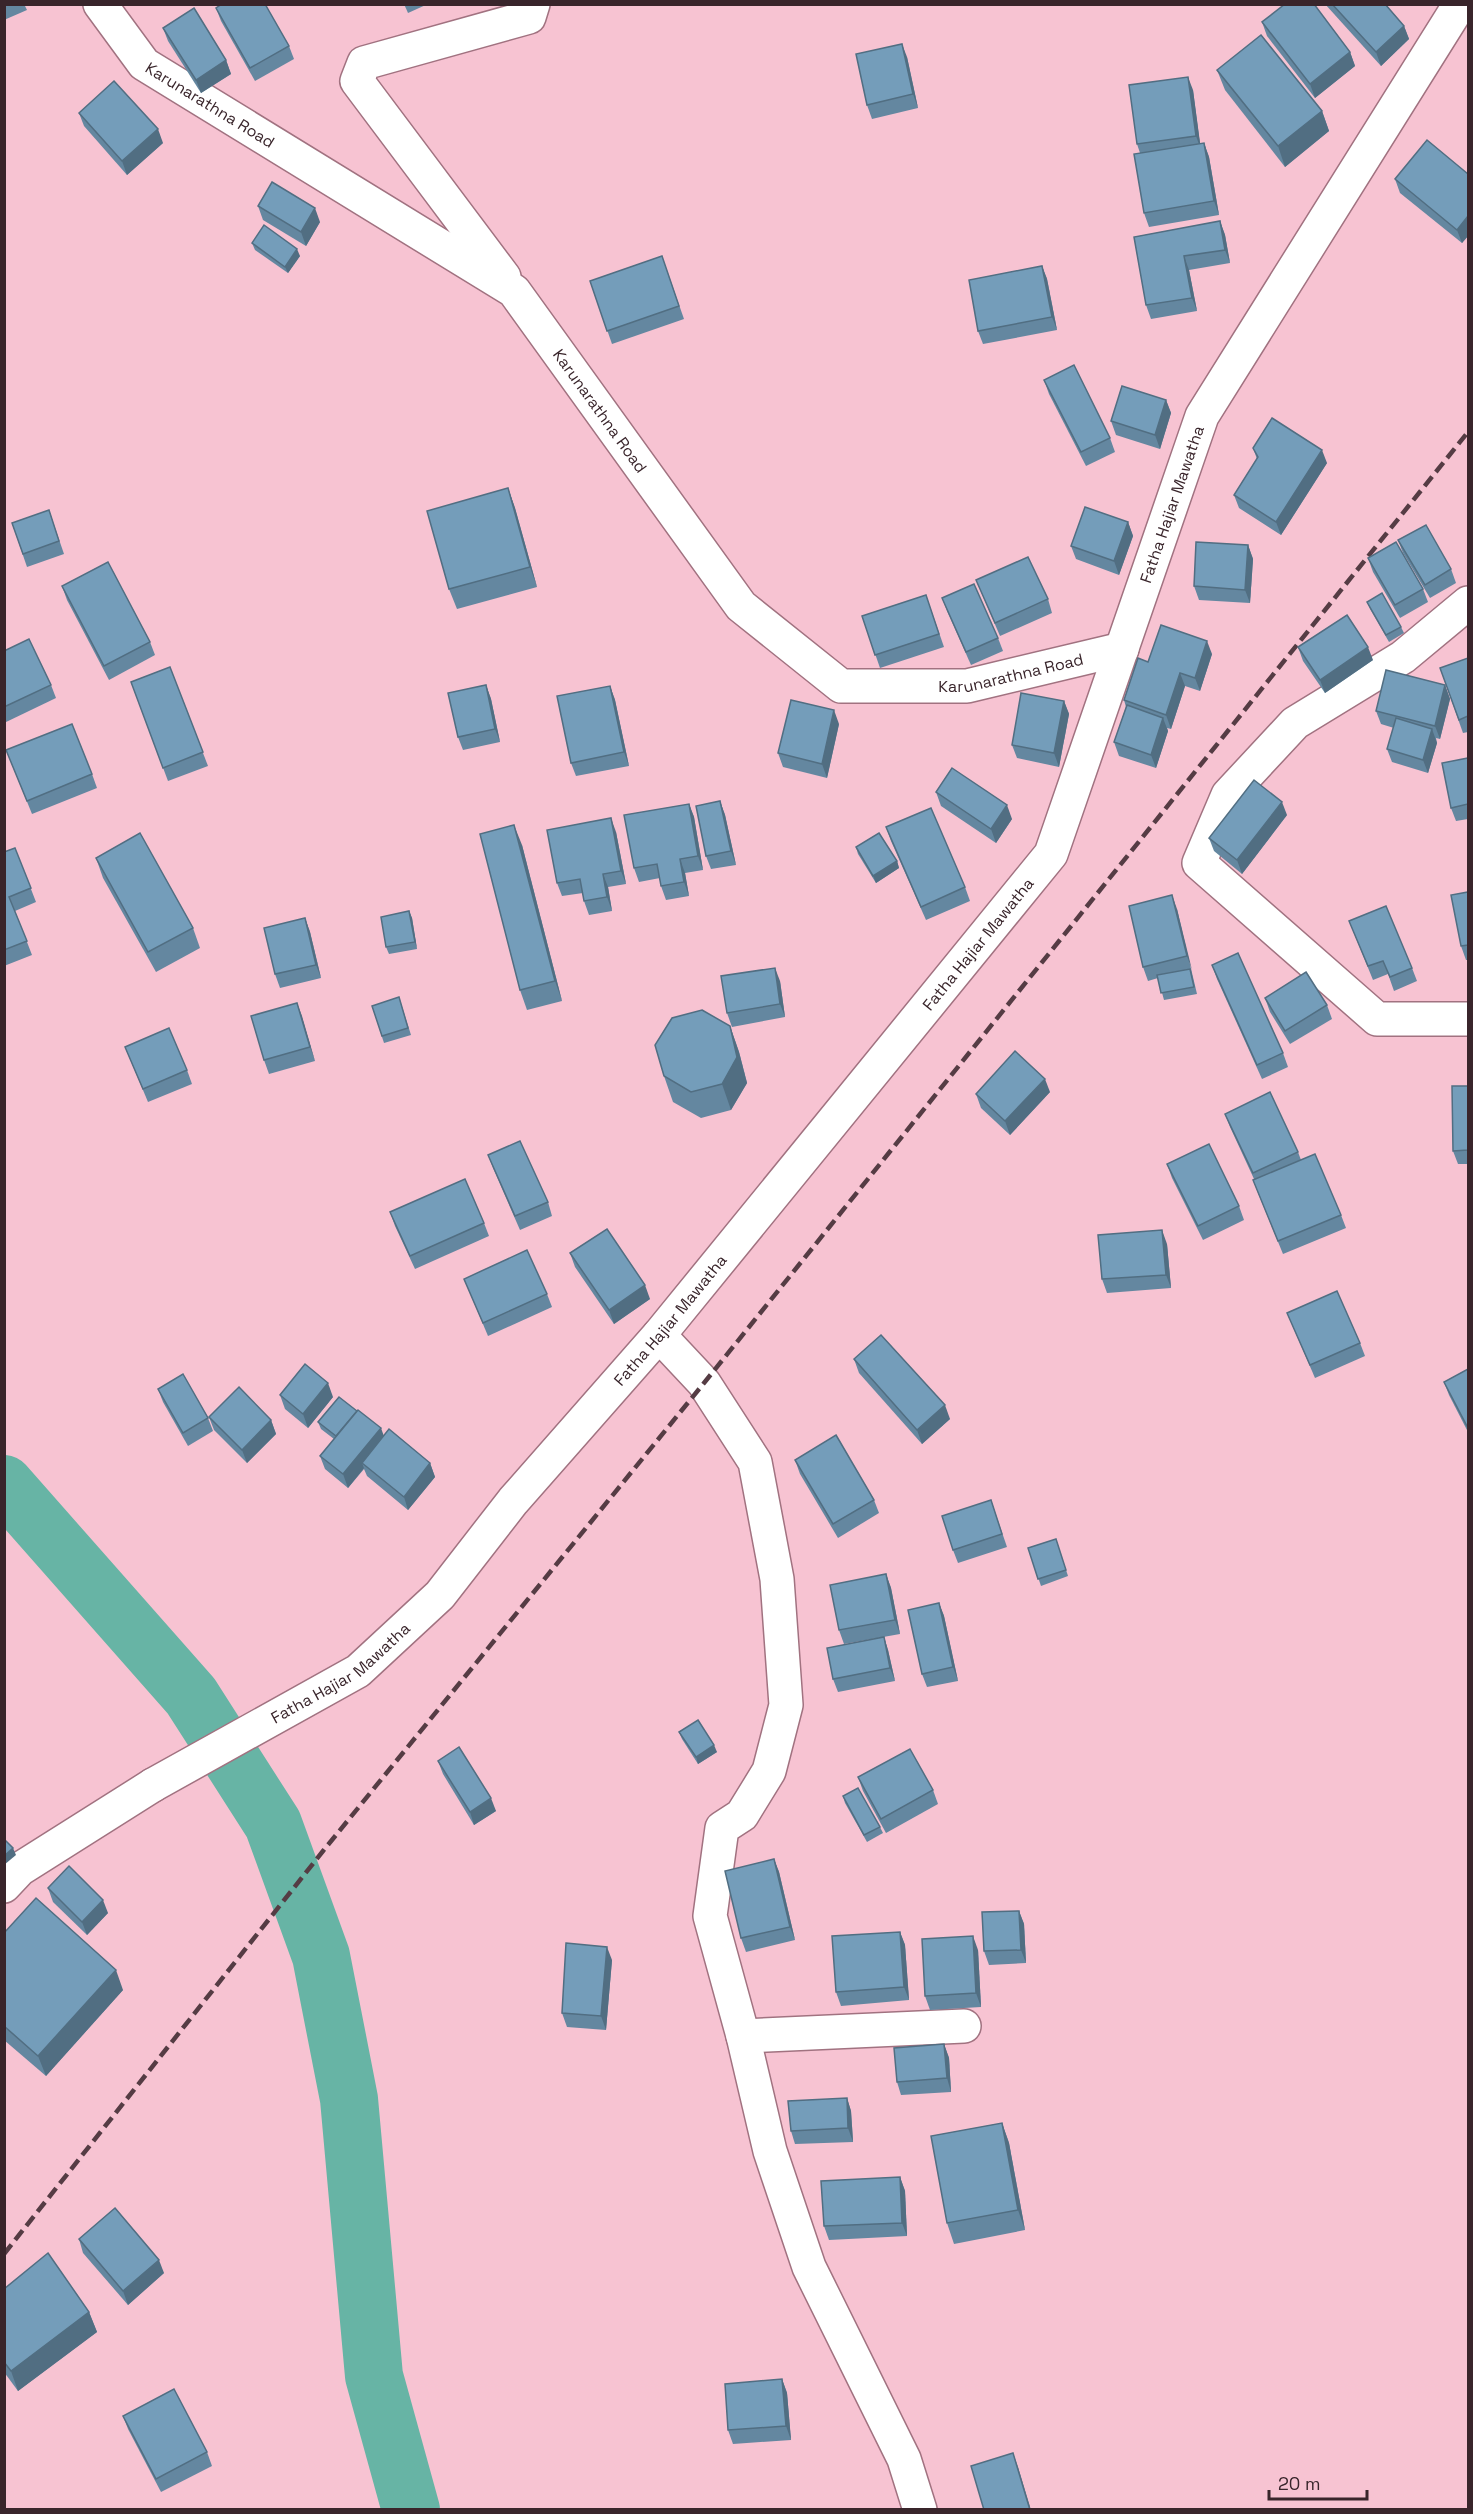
<svg xmlns="http://www.w3.org/2000/svg" width="1473" height="2514" viewBox="0 0 1473 2514" font-family="'Space Grotesk',sans-serif">
<style>
.lines{fill:none;stroke-linecap:round;stroke-linejoin:round}
.river{stroke:#67b4a5;stroke-width:58}
.minor-casing{stroke:#a17280;stroke-width:36}
.tertiary-casing{stroke:#a17280;stroke-width:36}
.secondary-casing{stroke:#a17280;stroke-width:36}
.minor{stroke:#fff;stroke-width:33}
.tertiary{stroke:#fff;stroke-width:33}
.secondary{stroke:#fff;stroke-width:33}
.rail{stroke:#553c44;stroke-width:4.5;stroke-dasharray:12 6;stroke-linecap:butt}
.wall{fill:#6487a0}
.shaded-wall{fill:#516e82}
.building{fill:#749dba;stroke:#516e82;stroke-width:1.5}
.labels{text-anchor:middle;stroke-width:4.5;stroke-linejoin:round;paint-order:stroke}
.street-label{font-size:16px;fill:#39252b;stroke:#f7c3d2}
</style>
<rect width="100%" height="100%" fill="#f7c3d2"/>
<g class="lines">
<polyline class="river" points="4,1484 191,1696 273,1824 321,1956 349,2099 374,2376 411,2510"/>
<defs>
<g id="minor">
<path id="s1" d="M100 4 144 64 514 291 741 606 841 686H967L1122 649"/>
<polyline points="504,277 357,81 364,63 529,17 533,4"/>
<polyline points="1468,603 1403,657 1295,723 1228,795 1199,863 1377,1019 1468,1019"/>
<polyline points="659,1335 704,1383 755,1462 777,1579 786,1705 769,1771 742,1815 722,1828 710,1916 743,2036 770,2151 809,2267 904,2459 920,2510"/>
<polyline points="743,2036 964,2026"/>
</g>
<g id="tertiary">
<path id="s2" d="M153 1785 358 1671 440 1595 513 1501 659 1335 1051 854 1202 416 1460 4"/>
</g>
<polyline id="secondary" points="4,1886 20,1869 153,1785"/>
</defs>
<use href="#minor" class="minor-casing"/>
<use href="#tertiary" class="tertiary-casing"/>
<use href="#secondary" class="secondary-casing"/>
<use href="#minor" class="minor"/>
<use href="#tertiary" class="tertiary"/>
<use href="#secondary" class="secondary"/>
<polyline class="rail" points="4,2254 323,1851 704,1383 1468,432"/>
</g>
<g class="wall">
<polygon points="4,4 24,4 27,10 4,20"/>
<polygon points="404,4 428,4 408,13"/>
<polygon points="1325,4 1385,4 1404,26 1409,39 1381,66"/>
<polygon points="216,8 289,46 294,59 255,81 221,21"/>
<polygon points="1262,22 1350,52 1355,66 1315,98 1267,36"/>
<polygon points="163,28 226,60 231,74 201,93 168,41"/>
<polygon points="907,57 918,108 872,119 867,105"/>
<polygon points="1217,70 1322,111 1329,131 1285,167 1225,90"/>
<polygon points="1193,90 1200,144 1204,143 1209,157 1219,215 1149,227 1144,213 1140,153 1137,144"/>
<polygon points="79,113 163,143 127,175 84,126"/>
<polygon points="1468,174 1468,236 1462,243 1400,193 1395,179"/>
<polygon points="258,206 320,222 306,246 263,220"/>
<polygon points="1220,221 1225,235 1230,263 1189,270 1197,311 1151,319 1146,305 1134,237"/>
<polygon points="252,243 300,256 288,273 255,250"/>
<polygon points="662,256 684,319 612,344 590,281"/>
<polygon points="1042,266 1047,279 1057,330 983,344 978,331"/>
<polygon points="1044,380 1110,438 1115,452 1086,466 1049,394"/>
<polygon points="1166,400 1171,413 1160,449 1116,435 1111,421"/>
<polygon points="1253,448 1327,463 1281,535 1239,508 1234,495 1257,459"/>
<polygon points="508,488 515,508 537,587 457,609 449,589"/>
<polygon points="49,510 64,554 27,567 12,523"/>
<polygon points="1128,522 1133,536 1119,575 1076,559 1071,546"/>
<polygon points="1398,540 1451,569 1456,583 1430,598 1403,553"/>
<polygon points="1248,545 1253,559 1250,603 1199,600 1194,586"/>
<polygon points="1368,558 1423,589 1428,602 1400,618 1373,572"/>
<polygon points="976,580 1048,599 1052,613 1000,636"/>
<polygon points="62,586 150,642 155,655 109,680 67,600"/>
<polygon points="926,595 944,647 880,668 862,616"/>
<polygon points="942,598 998,638 1003,651 971,665 947,611"/>
<polygon points="1367,602 1401,627 1404,633 1389,642 1370,609"/>
<polygon points="1298,647 1373,660 1325,693 1303,661"/>
<polygon points="4,651 51,685 56,698 4,723"/>
<polygon points="1212,654 1200,691 1185,686 1171,729 1167,728 1168,731 1156,768 1119,756 1114,742 1126,707 1124,700 1148,662"/>
<polygon points="1468,658 1468,732 1463,733 1440,668"/>
<polygon points="170,667 208,766 168,781 131,682"/>
<polygon points="486,685 491,699 500,742 463,750 458,737"/>
<polygon points="1445,685 1450,699 1440,739 1436,738 1437,743 1428,773 1392,762 1387,749 1394,728 1381,724 1376,711"/>
<polygon points="610,686 615,700 629,766 576,776 571,763"/>
<polygon points="1064,701 1069,714 1059,767 1017,758 1012,745"/>
<polygon points="839,724 827,778 783,767 778,753"/>
<polygon points="6,750 92,774 97,788 32,814"/>
<polygon points="1468,758 1468,819 1456,821 1451,808"/>
<polygon points="936,792 1012,819 996,843 941,806"/>
<polygon points="720,801 725,815 736,865 711,869 706,856"/>
<polygon points="689,804 694,817 703,870 685,873 689,896 666,900 661,886 660,878 639,882 634,868"/>
<polygon points="1287,815 1242,874 1214,851 1209,838"/>
<polygon points="886,827 965,887 970,901 926,920 891,841"/>
<polygon points="616,832 626,884 608,887 612,911 589,915 584,901 583,893 562,896 557,883"/>
<polygon points="522,845 562,1001 527,1010 520,990"/>
<polygon points="856,847 897,861 899,868 876,883 858,854"/>
<polygon points="15,848 36,902 15,911 32,955 4,966 4,852"/>
<polygon points="96,858 193,928 200,948 156,972 103,878"/>
<polygon points="1468,892 1468,960 1466,960 1461,946"/>
<polygon points="1177,909 1197,994 1164,1000 1158,978 1148,981 1143,967"/>
<polygon points="409,911 412,918 417,949 389,954 386,947"/>
<polygon points="305,918 310,932 321,978 280,988 275,974"/>
<polygon points="1349,921 1412,968 1417,981 1394,991 1388,974 1373,980"/>
<polygon points="1212,965 1283,1053 1288,1067 1262,1079 1217,979"/>
<polygon points="780,981 785,1017 732,1027 727,1013"/>
<polygon points="399,997 411,1035 384,1043 372,1006"/>
<polygon points="1265,998 1327,1005 1332,1019 1290,1044 1270,1012"/>
<polygon points="297,1003 315,1061 269,1074 264,1060"/>
<polygon points="730,1026 739,1052 747,1083 731,1110 701,1118 673,1102 664,1076"/>
<polygon points="125,1047 187,1070 192,1084 148,1102"/>
<polygon points="1468,1086 1468,1164 1458,1164 1453,1151"/>
<polygon points="1050,1092 1010,1135 981,1108 976,1094"/>
<polygon points="1225,1114 1298,1152 1301,1160 1341,1215 1346,1228 1283,1254 1258,1193 1253,1180 1254,1179 1230,1127"/>
<polygon points="488,1155 548,1202 552,1216 520,1230 493,1168"/>
<polygon points="1167,1164 1239,1206 1244,1220 1203,1240 1172,1178"/>
<polygon points="390,1212 484,1223 489,1236 415,1269 395,1226"/>
<polygon points="1167,1244 1171,1288 1107,1293 1102,1279"/>
<polygon points="570,1253 650,1299 614,1324 575,1267"/>
<polygon points="464,1279 547,1294 552,1307 488,1336"/>
<polygon points="1287,1313 1360,1343 1365,1356 1315,1378"/>
<polygon points="854,1359 950,1419 922,1444 859,1373"/>
<polygon points="1468,1369 1468,1432 1449,1395 1444,1382"/>
<polygon points="158,1389 208,1418 213,1431 188,1446 163,1402"/>
<polygon points="280,1395 333,1397 308,1428 285,1409"/>
<polygon points="209,1417 271,1420 276,1434 247,1463 214,1430"/>
<polygon points="318,1422 384,1436 430,1463 435,1477 408,1510 367,1476 364,1469 348,1488 325,1469 320,1456 334,1439 321,1429"/>
<polygon points="795,1460 874,1500 879,1513 838,1538 800,1474"/>
<polygon points="991,1500 1007,1547 958,1563 953,1550"/>
<polygon points="1056,1539 1068,1576 1041,1586 1028,1548"/>
<polygon points="886,1574 891,1588 900,1634 844,1644 839,1630"/>
<polygon points="939,1603 944,1616 958,1681 927,1687 922,1674"/>
<polygon points="884,1637 888,1650 895,1681 838,1692 833,1679"/>
<polygon points="679,1732 717,1752 698,1764 682,1739"/>
<polygon points="438,1761 496,1811 474,1825 443,1774"/>
<polygon points="858,1777 933,1790 938,1804 886,1833 863,1791"/>
<polygon points="843,1796 880,1827 883,1833 867,1842 845,1803"/>
<polygon points="774,1859 779,1872 795,1940 746,1952 741,1938"/>
<polygon points="48,1888 108,1913 87,1935 53,1902"/>
<polygon points="1019,1911 1024,1924 1026,1963 989,1965 984,1951"/>
<polygon points="900,1932 905,1945 909,2000 841,2006 836,1992"/>
<polygon points="4,1933 123,1990 46,2076 4,2040"/>
<polygon points="978,1950 981,2007 930,2010 925,1996"/>
<polygon points="612,1960 606,2030 567,2027 562,2013"/>
<polygon points="944,2044 949,2058 951,2092 901,2095 897,2082"/>
<polygon points="847,2098 851,2111 853,2142 795,2144 791,2131"/>
<polygon points="1002,2123 1009,2143 1025,2230 954,2244 947,2223"/>
<polygon points="900,2177 905,2191 907,2236 829,2240 824,2226"/>
<polygon points="79,2239 164,2273 128,2305 83,2253"/>
<polygon points="4,2289 89,2312 97,2332 18,2391 4,2372"/>
<polygon points="782,2379 787,2393 791,2440 733,2444 728,2430"/>
<polygon points="123,2416 207,2452 212,2466 161,2492 128,2429"/>
</g>
<g class="shaded-wall">
<polygon points="1404,26 1409,39 1381,66 1376,52"/>
<polygon points="902,44 907,57 918,108 913,94"/>
<polygon points="1350,52 1355,66 1315,98 1310,84"/>
<polygon points="226,60 231,74 201,93 196,80"/>
<polygon points="1188,77 1193,90 1201,150 1196,136"/>
<polygon points="1322,111 1329,131 1285,167 1278,146"/>
<polygon points="158,129 163,143 127,175 122,161"/>
<polygon points="1204,143 1209,157 1219,215 1214,201"/>
<polygon points="315,208 320,222 306,246 301,232"/>
<polygon points="1468,216 1468,236 1462,243 1457,230"/>
<polygon points="1220,221 1225,235 1230,263 1225,250"/>
<polygon points="297,249 300,256 288,273 285,267"/>
<polygon points="1184,256 1189,270 1197,311 1192,298"/>
<polygon points="1042,266 1047,279 1057,330 1052,317"/>
<polygon points="1166,400 1171,413 1160,449 1155,435"/>
<polygon points="1322,450 1327,463 1281,535 1276,522"/>
<polygon points="508,488 515,508 537,587 530,567"/>
<polygon points="1128,522 1133,536 1119,575 1114,561"/>
<polygon points="1248,545 1253,559 1250,603 1245,590"/>
<polygon points="1207,641 1212,654 1200,691 1195,678"/>
<polygon points="1368,647 1373,660 1325,693 1320,680"/>
<polygon points="1180,673 1185,686 1171,729 1166,715"/>
<polygon points="486,685 491,699 500,742 495,729"/>
<polygon points="1445,685 1450,699 1440,739 1435,726"/>
<polygon points="610,686 615,700 629,766 624,752"/>
<polygon points="1064,701 1069,714 1059,767 1054,753"/>
<polygon points="834,710 839,724 827,778 822,764"/>
<polygon points="1163,718 1168,731 1156,768 1151,755"/>
<polygon points="1432,729 1437,743 1428,773 1423,760"/>
<polygon points="720,801 725,815 736,865 731,851"/>
<polygon points="1282,802 1287,815 1242,874 1237,860"/>
<polygon points="689,804 694,817 703,870 698,856"/>
<polygon points="1007,805 1012,819 996,843 991,829"/>
<polygon points="611,818 616,832 626,884 621,871"/>
<polygon points="514,825 522,845 562,1001 555,981"/>
<polygon points="680,859 685,873 689,896 684,882"/>
<polygon points="897,861 899,868 876,883 873,876"/>
<polygon points="603,874 608,887 612,911 607,897"/>
<polygon points="1172,895 1177,909 1192,970 1187,956"/>
<polygon points="409,911 412,918 417,949 415,942"/>
<polygon points="305,918 310,932 321,978 316,965"/>
<polygon points="775,968 780,981 785,1017 780,1004"/>
<polygon points="297,1003 302,1016 315,1061 310,1047"/>
<polygon points="730,1026 739,1052 747,1083 731,1110 722,1084"/>
<polygon points="1045,1079 1050,1092 1010,1135 1005,1121"/>
<polygon points="1162,1230 1167,1244 1171,1288 1166,1275"/>
<polygon points="645,1285 650,1299 614,1324 609,1310"/>
<polygon points="328,1383 333,1397 308,1428 303,1414"/>
<polygon points="945,1405 950,1419 922,1444 917,1430"/>
<polygon points="271,1420 276,1434 247,1463 242,1450"/>
<polygon points="381,1428 386,1442 362,1463 364,1468 348,1488 343,1474"/>
<polygon points="430,1463 435,1477 408,1510 404,1497"/>
<polygon points="886,1574 891,1588 900,1634 895,1620"/>
<polygon points="939,1603 944,1616 958,1681 953,1667"/>
<polygon points="884,1637 888,1650 895,1681 890,1668"/>
<polygon points="714,1745 717,1752 698,1764 696,1757"/>
<polygon points="491,1798 496,1811 474,1825 470,1812"/>
<polygon points="13,1848 16,1855 4,1865 4,1856"/>
<polygon points="774,1859 779,1872 795,1940 790,1927"/>
<polygon points="103,1900 108,1913 87,1935 82,1922"/>
<polygon points="1019,1911 1024,1924 1026,1963 1021,1950"/>
<polygon points="900,1932 905,1945 909,2000 904,1987"/>
<polygon points="973,1936 978,1950 981,2007 976,1993"/>
<polygon points="607,1947 612,1960 606,2030 601,2016"/>
<polygon points="116,1970 123,1990 46,2076 38,2056"/>
<polygon points="944,2044 949,2058 951,2092 947,2078"/>
<polygon points="847,2098 851,2111 853,2142 848,2128"/>
<polygon points="1002,2123 1009,2143 1025,2230 1018,2210"/>
<polygon points="900,2177 905,2191 907,2236 902,2223"/>
<polygon points="159,2260 164,2273 128,2305 123,2291"/>
<polygon points="89,2312 97,2332 18,2391 11,2371"/>
<polygon points="782,2379 787,2393 791,2440 786,2426"/>
<polygon points="1013,2453 1018,2467 1031,2510 1030,2510"/>
</g>
<g class="building">
<polygon points="222,4 265,4 289,46 250,68 216,8"/>
<polygon points="1285,4 1314,4 1350,52 1310,84 1262,22"/>
<polygon points="1332,4 1385,4 1404,26 1376,52"/>
<polygon points="194,8 226,60 196,80 163,28"/>
<polygon points="1261,35 1322,111 1278,146 1217,70"/>
<polygon points="902,44 913,94 867,105 856,54"/>
<polygon points="1188,77 1196,136 1137,144 1129,85"/>
<polygon points="114,81 158,129 122,161 79,113"/>
<polygon points="1427,140 1468,174 1468,216 1457,230 1395,179"/>
<polygon points="1204,143 1214,201 1144,213 1134,154"/>
<polygon points="272,182 315,208 301,232 258,206"/>
<polygon points="1220,221 1225,250 1184,256 1192,298 1146,305 1134,237"/>
<polygon points="264,225 297,249 285,267 252,243"/>
<polygon points="662,256 679,306 607,331 590,281"/>
<polygon points="1042,266 1052,317 978,331 969,280"/>
<polygon points="1074,365 1110,438 1081,452 1044,380"/>
<polygon points="1122,386 1166,400 1155,435 1111,421"/>
<polygon points="1272,418 1322,450 1276,522 1234,495 1258,457 1253,448"/>
<polygon points="508,488 530,567 449,589 427,511"/>
<polygon points="1085,507 1128,522 1114,561 1071,546"/>
<polygon points="49,510 59,541 23,554 12,523"/>
<polygon points="1426,525 1451,569 1425,585 1398,540"/>
<polygon points="1196,542 1248,545 1245,590 1194,586"/>
<polygon points="1396,542 1423,589 1395,605 1368,558"/>
<polygon points="1028,557 1048,599 995,623 976,580"/>
<polygon points="108,562 150,642 104,666 62,586"/>
<polygon points="974,584 998,638 966,652 942,598"/>
<polygon points="1382,593 1401,627 1386,635 1367,602"/>
<polygon points="926,595 939,634 875,655 862,616"/>
<polygon points="1347,615 1368,647 1320,680 1298,647"/>
<polygon points="1161,625 1207,641 1195,678 1180,673 1166,715 1124,700 1138,658 1148,662"/>
<polygon points="29,639 51,685 4,707 4,651"/>
<polygon points="1468,658 1468,716 1459,720 1440,668"/>
<polygon points="170,667 203,752 163,768 131,682"/>
<polygon points="1386,670 1445,685 1435,726 1376,711"/>
<polygon points="486,685 495,729 458,737 448,693"/>
<polygon points="610,686 624,752 571,763 557,696"/>
<polygon points="1021,693 1064,701 1054,753 1012,745"/>
<polygon points="791,700 834,710 822,764 778,753"/>
<polygon points="1127,705 1163,718 1151,755 1114,742"/>
<polygon points="1396,718 1432,729 1423,760 1387,749"/>
<polygon points="72,724 92,774 27,801 6,750"/>
<polygon points="1468,758 1468,804 1451,808 1442,763"/>
<polygon points="952,768 1007,805 991,829 936,792"/>
<polygon points="1254,780 1282,802 1237,860 1209,838"/>
<polygon points="720,801 731,851 706,856 696,806"/>
<polygon points="689,804 698,856 680,859 684,882 661,886 657,864 634,868 624,815"/>
<polygon points="931,808 965,887 921,907 886,827"/>
<polygon points="611,818 621,871 603,874 607,897 584,901 580,879 557,883 547,830"/>
<polygon points="514,825 555,981 520,990 480,834"/>
<polygon points="140,833 193,928 148,952 96,858"/>
<polygon points="879,833 897,861 873,876 856,847"/>
<polygon points="15,848 31,888 9,897 27,941 4,950 4,852"/>
<polygon points="1468,892 1468,945 1461,946 1451,895"/>
<polygon points="1172,895 1187,956 1143,967 1129,906"/>
<polygon points="1386,906 1412,968 1390,977 1383,961 1368,966 1349,921"/>
<polygon points="409,911 415,942 386,947 381,917"/>
<polygon points="305,918 316,965 275,974 264,928"/>
<polygon points="1238,953 1283,1053 1257,1065 1212,965"/>
<polygon points="775,968 780,1004 727,1013 721,976"/>
<polygon points="1190,969 1194,987 1161,993 1157,975"/>
<polygon points="1306,972 1327,1005 1285,1031 1265,998"/>
<polygon points="399,997 408,1028 382,1036 372,1006"/>
<polygon points="297,1003 310,1047 264,1060 251,1016"/>
<polygon points="702,1010 730,1026 737,1057 722,1084 691,1092 664,1076 655,1045 672,1018"/>
<polygon points="169,1028 187,1070 143,1089 125,1047"/>
<polygon points="1015,1051 1045,1079 1005,1121 976,1094"/>
<polygon points="1452,1086 1468,1086 1468,1150 1453,1151"/>
<polygon points="1270,1092 1298,1152 1253,1173 1225,1114"/>
<polygon points="520,1141 548,1202 515,1216 488,1155"/>
<polygon points="1209,1144 1239,1206 1198,1226 1167,1164"/>
<polygon points="1315,1154 1341,1215 1278,1241 1253,1180"/>
<polygon points="465,1179 484,1223 410,1256 390,1212"/>
<polygon points="607,1229 645,1285 609,1310 570,1253"/>
<polygon points="1162,1230 1166,1275 1102,1279 1098,1235"/>
<polygon points="527,1250 547,1294 483,1323 464,1279"/>
<polygon points="1337,1291 1360,1343 1310,1365 1287,1313"/>
<polygon points="881,1335 945,1405 917,1430 854,1359"/>
<polygon points="305,1364 328,1383 303,1414 280,1395"/>
<polygon points="1468,1369 1468,1428 1444,1382"/>
<polygon points="183,1374 208,1418 183,1433 158,1389"/>
<polygon points="239,1387 271,1420 242,1450 209,1417"/>
<polygon points="339,1397 357,1411 336,1436 318,1422"/>
<polygon points="358,1410 381,1428 343,1474 320,1456"/>
<polygon points="389,1429 430,1463 404,1497 362,1463"/>
<polygon points="836,1435 874,1500 833,1524 795,1460"/>
<polygon points="991,1500 1002,1534 953,1550 942,1516"/>
<polygon points="1056,1539 1066,1570 1038,1579 1028,1548"/>
<polygon points="886,1574 895,1620 839,1630 830,1585"/>
<polygon points="939,1603 953,1667 922,1674 908,1610"/>
<polygon points="884,1637 890,1668 833,1679 827,1648"/>
<polygon points="698,1720 714,1745 696,1757 679,1732"/>
<polygon points="459,1747 491,1798 470,1812 438,1761"/>
<polygon points="910,1749 933,1790 881,1819 858,1777"/>
<polygon points="858,1788 880,1827 864,1835 843,1796"/>
<polygon points="4,1839 13,1848 4,1856"/>
<polygon points="774,1859 790,1927 741,1938 725,1871"/>
<polygon points="69,1866 103,1900 82,1922 48,1888"/>
<polygon points="36,1898 116,1970 38,2056 4,2026 4,1933"/>
<polygon points="1019,1911 1021,1950 984,1951 982,1912"/>
<polygon points="900,1932 904,1987 836,1992 832,1936"/>
<polygon points="973,1936 976,1993 925,1996 922,1939"/>
<polygon points="566,1943 607,1947 601,2016 562,2013"/>
<polygon points="944,2044 947,2078 897,2082 894,2048"/>
<polygon points="847,2098 848,2128 791,2131 788,2101"/>
<polygon points="1002,2123 1018,2210 947,2223 931,2136"/>
<polygon points="900,2177 902,2223 824,2226 821,2181"/>
<polygon points="115,2208 159,2260 123,2291 79,2239"/>
<polygon points="48,2253 89,2312 11,2371 4,2362 4,2289"/>
<polygon points="782,2379 786,2426 728,2430 725,2384"/>
<polygon points="174,2389 207,2452 156,2479 123,2416"/>
<polygon points="1013,2453 1030,2510 984,2510 971,2466"/>
</g>
<g class="labels">
<g class="street-label">
<text dy="6" stroke="none"><textPath href="#s1" startOffset="152">Karunarathna Road</textPath></text>
<text dy="6" stroke="none"><textPath href="#s1" startOffset="656">Karunarathna Road</textPath></text>
<text dy="6" stroke="none"><textPath href="#s2" startOffset="1677">Fatha Hajiar Mawatha</textPath></text>
<text dy="6" stroke="none"><textPath href="#s1" startOffset="1196">Karunarathna Road</textPath></text>
<text dy="6" stroke="none"><textPath href="#s2" startOffset="1191">Fatha Hajiar Mawatha</textPath></text>
<text dy="6" stroke="none"><textPath href="#s2" startOffset="705">Fatha Hajiar Mawatha</textPath></text>
<text dy="6" stroke="none"><textPath href="#s2" startOffset="219">Fatha Hajiar Mawatha</textPath></text>
</g>
</g>
<rect width="1473" height="2514" fill="none" stroke="#39252b" stroke-width="12"/>
<path d="M1269 2490v9h98v-9" fill="none" stroke="#39252b" stroke-width="3"/>
<text x="1278" y="2490" font-size="18" fill="#39252b" stroke="#f7c3d2" stroke-width="4.5" paint-order="stroke">20 m</text>
</svg>
